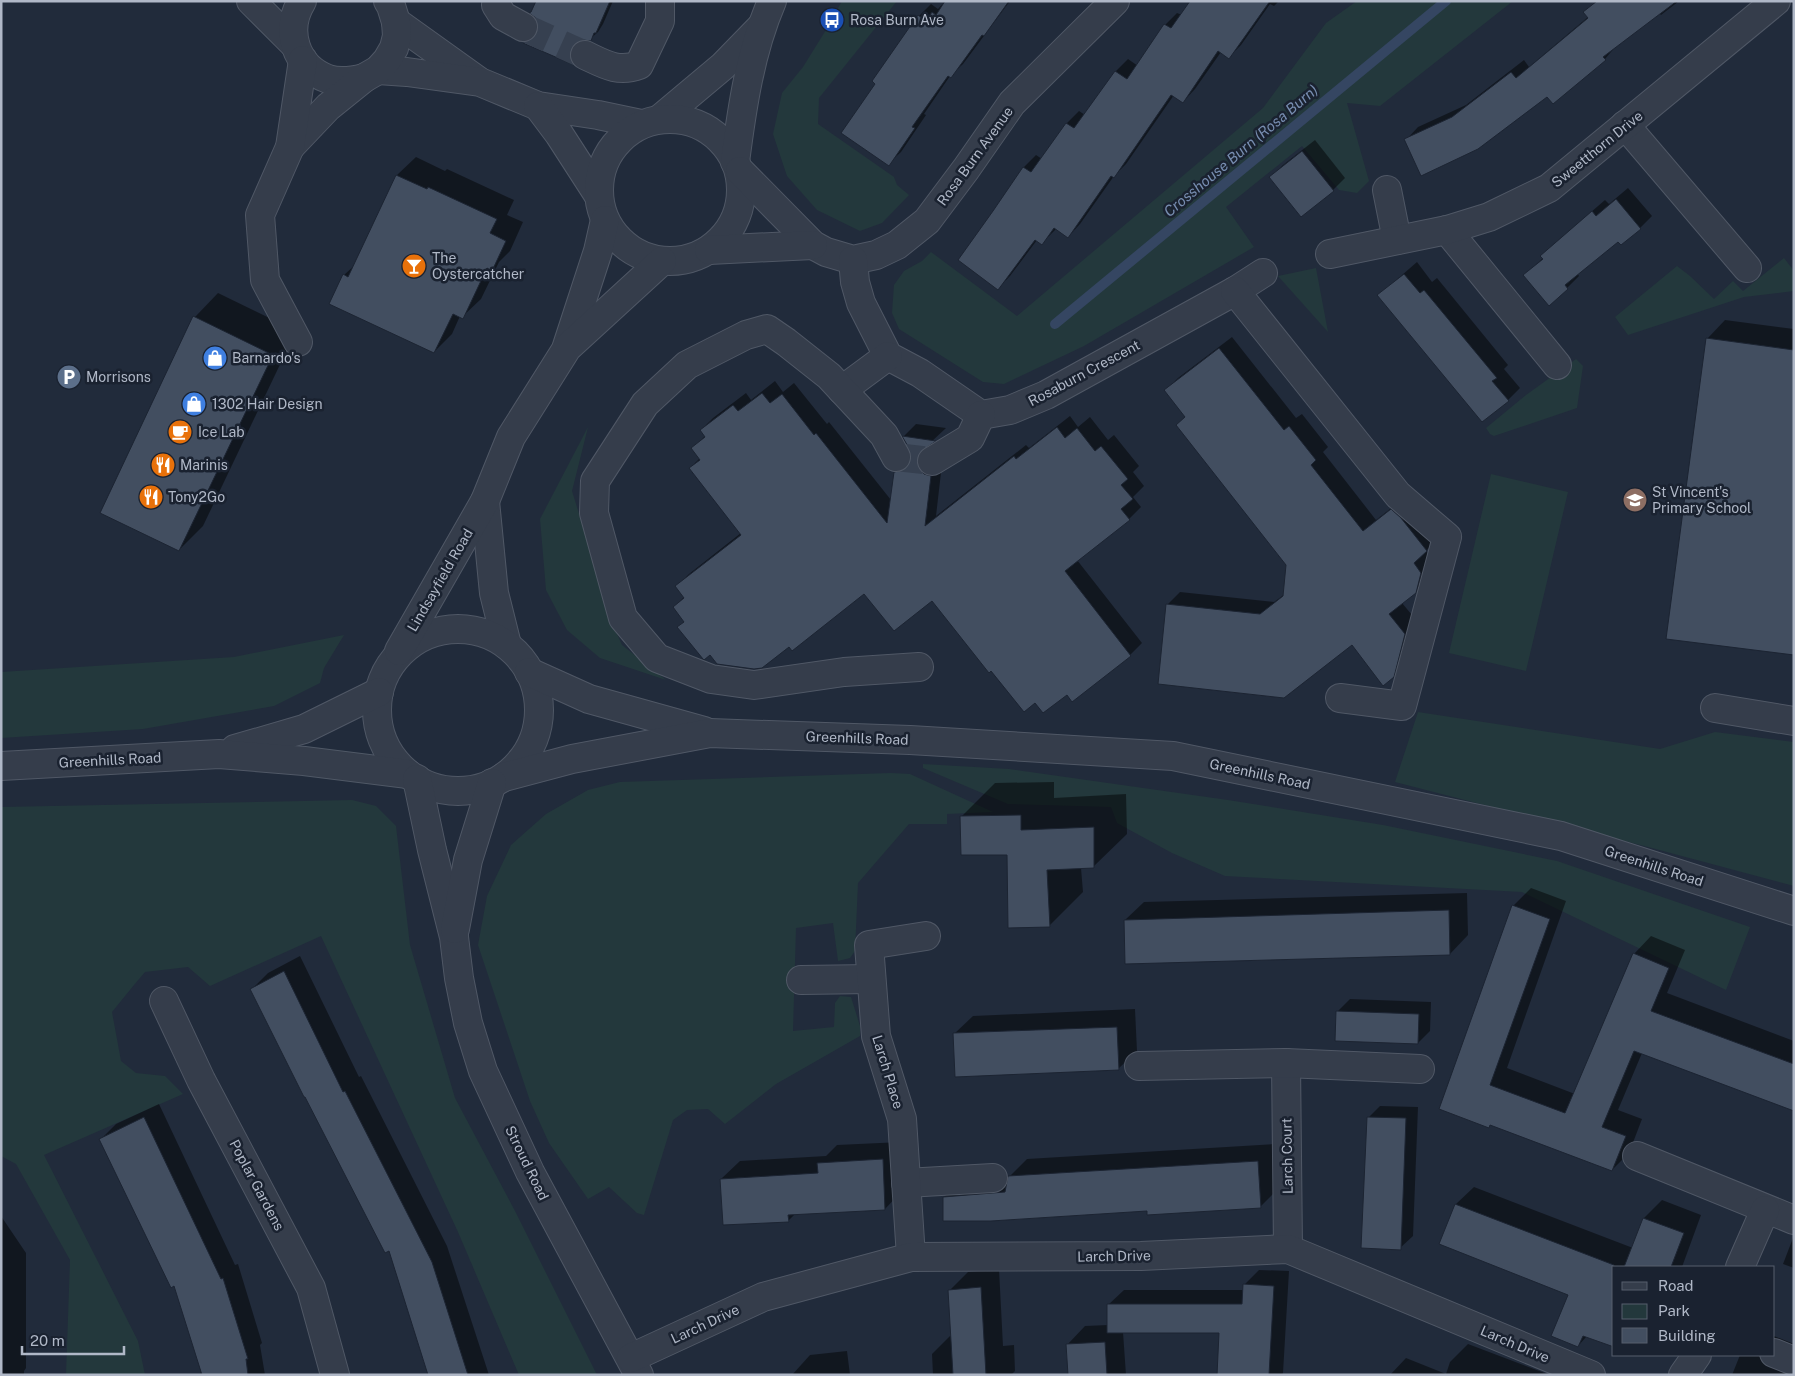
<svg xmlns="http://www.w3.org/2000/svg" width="1795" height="1376" viewBox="0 0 1795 1376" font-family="'Public Sans',sans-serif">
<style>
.green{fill:#23383c}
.shadow{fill:#0007}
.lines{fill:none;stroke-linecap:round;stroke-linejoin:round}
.stream{stroke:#354662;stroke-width:10}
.building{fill:#424e60;stroke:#1c2432}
.minor-tunnel{stroke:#364050;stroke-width:28;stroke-dasharray:28 14;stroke-linecap:butt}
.minor-casing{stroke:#505866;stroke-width:30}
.minor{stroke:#353d4b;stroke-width:28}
.labels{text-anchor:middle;stroke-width:5;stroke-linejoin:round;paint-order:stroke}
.poi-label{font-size:14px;fill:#b0b8c7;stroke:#1a2230;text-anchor:start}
.street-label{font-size:14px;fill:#b0b8c7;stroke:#1a2230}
.water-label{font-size:15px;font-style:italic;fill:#778db0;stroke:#1a2230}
</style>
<rect width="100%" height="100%" fill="#212b3b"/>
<g class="green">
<polygon points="842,1 897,1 819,98 818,124 894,177 897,185 909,195 882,223 860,231 817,210 787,176 773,134 782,93 803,67 826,30"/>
<polygon points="1357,1 1513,1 1380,106 1347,103 1369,181 1357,193 1339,190 1302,146 1226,207 1254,247 1084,346 1004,384 983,382 899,329 892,313 894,285 904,271 922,261 931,252 1017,316 1263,108 1326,23"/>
<polygon points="1784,258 1794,271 1794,291 1744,297 1628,335 1615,317 1677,266 1690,276 1714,299 1733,281 1743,291"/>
<polygon points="1316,268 1328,332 1278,276"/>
<polygon points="1576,359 1583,366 1577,408 1494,436 1490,434 1486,428 1526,395"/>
<polygon points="588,427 572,491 614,627 622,645 666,680 600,658 567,630 546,590 540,519"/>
<polygon points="1491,474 1568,492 1526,671 1449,653"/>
<polygon points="344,635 324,668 320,683 274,706 143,729 1,738 1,672 234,657"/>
<polygon points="1418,712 1660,749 1715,732 1794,742 1794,886 1652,848 1395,782"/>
<polygon points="923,764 1009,769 1228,800 1383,825 1557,861 1750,927 1726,990 1522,892 1225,876 1172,853 1117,823 1111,807 1008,804 923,768"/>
<polygon points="891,773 910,774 993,812 947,814 947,824 909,824 858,883 855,951 850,958 838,961 833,923 796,928 793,1031 834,1027 835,1003 840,996 851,997 860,1026 860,1036 776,1084 725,1124 708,1109 687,1110 673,1120 644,1215 637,1213 609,1187 588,1199 549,1143 530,1101 478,945 487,896 511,845 546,814 588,790 620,782"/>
<polygon points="352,800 376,806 396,826 410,945 455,1098 515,1211 597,1375 519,1375 458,1232 321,936 210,986 188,967 145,972 134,985 112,1012 121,1061 136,1073 165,1076 183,1094 44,1155 138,1341 145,1375 66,1375 70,1260 16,1164 1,1156 1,807"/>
</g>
<g class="shadow">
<polygon points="536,1 613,1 603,24 598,32 590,39 578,40 576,49 581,57 574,64 525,42 531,35 538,34 540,26 538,19 531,12"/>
<polygon points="945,1 1010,1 963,64 950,76 924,114 926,115 901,152 888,164 877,83 919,16 931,4 938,9"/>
<polygon points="1192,1 1279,1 1274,6 1270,4 1241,45 1229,57 1221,52 1195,89 1183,102 1174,95 1126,164 1114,176 1080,224 1068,237 1056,229 1042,243 1037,240 1010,276 998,288 994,212 1024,167 1036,155 1042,159 1067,123 1079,111 1085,115 1116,71 1128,59 1138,66 1165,25 1177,13 1182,15"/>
<polygon points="1596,1 1679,1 1661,15 1659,13 1616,46 1605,59 1547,96 1406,140 1418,127 1466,105 1524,60 1529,67 1588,17 1585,12"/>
<polygon points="1315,140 1345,178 1333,190 1271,177 1283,165"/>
<polygon points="416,157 445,171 447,169 514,200 507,215 523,222 510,251 499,262 481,299 462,317 460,316 452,334 434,352 344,275 356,264 397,175"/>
<polygon points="1628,188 1652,216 1640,228 1618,240 1577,273 1579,276 1567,288 1525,275 1543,258 1541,256 1554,244 1605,200 1609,204"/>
<polygon points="1417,262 1432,282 1437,278 1508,365 1504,369 1520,388 1508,400 1379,295"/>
<polygon points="218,293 296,331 203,526 179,550 195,317"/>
<polygon points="1725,320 1794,329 1794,654 1707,339"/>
<polygon points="1232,337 1296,418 1302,414 1328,447 1323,452 1376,520 1404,498 1438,538 1426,551 1433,560 1428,580 1402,603 1417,621 1405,664 1393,676 1352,644 1168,604 1180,592 1274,602 1285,594 1287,564 1177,425 1186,416 1166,390 1178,378"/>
<polygon points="775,381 783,392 794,383 827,424 829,422 891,500 895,473 907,460 912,459 911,449 904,436 916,424 946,428 929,444 928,448 942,464 936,516 1026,445 1029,448 1070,416 1078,427 1090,417 1108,440 1114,435 1139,466 1133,472 1144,486 1133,497 1141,507 1129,519 1077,560 1142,643 1130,655 1067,693 1035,701 932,600 864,592 789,645 710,653 679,627 685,621 674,607 685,596 677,586 689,574 741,533 690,468 700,458 693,448 705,436 701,430 713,418 746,393 751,400"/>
<polygon points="1054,782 1054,798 1126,794 1127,834 1093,867 1081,868 1083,892 1049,926 1008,853 962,816 995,783"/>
<polygon points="1531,888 1566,901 1507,1068 1575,1094 1634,954 1651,936 1685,950 1667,993 1794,1041 1794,1110 1642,1053 1618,1110 1642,1119 1629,1153 1612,1170 1490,1124 1441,1109 1513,906"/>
<polygon points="1467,893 1468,935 1450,954 1125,920 1144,902"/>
<polygon points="300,956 359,1077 361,1076 447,1246 489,1375 430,1375 389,1249 252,989 268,973"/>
<polygon points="1350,999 1431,1002 1430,1031 1418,1043 1337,1012"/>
<polygon points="1135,1009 1137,1051 1118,1069 954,1034 973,1016"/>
<polygon points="159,1104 235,1265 238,1264 262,1343 260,1345 265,1375 201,1375 198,1358 175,1284 101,1139 116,1124"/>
<polygon points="1380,1106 1418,1107 1413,1236 1400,1248 1368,1118"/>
<polygon points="901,1142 903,1190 885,1209 796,1213 789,1220 721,1179 740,1161 826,1156 837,1145"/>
<polygon points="1275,1144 1278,1189 1260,1207 1148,1210 944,1197 962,1179 1010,1176 1027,1159"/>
<polygon points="1474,1187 1633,1248 1644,1218 1662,1200 1701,1215 1682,1267 1614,1267 1587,1336 1578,1346 1570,1294 1441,1244 1456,1204"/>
<polygon points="1,1216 26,1253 26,1368 24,1371 24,1375 1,1375"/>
<polygon points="1793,1238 1794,1238 1794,1268 1783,1264"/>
<polygon points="999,1269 1003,1346 1014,1345 1015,1371 1011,1375 933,1375 932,1354 950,1336 952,1336 950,1290 968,1272"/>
<polygon points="1259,1270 1289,1271 1283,1373 1282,1375 1219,1375 1221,1332 1123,1332 1126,1375 1069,1375 1067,1345 1085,1326 1108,1325 1108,1305 1124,1290 1244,1290 1244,1285"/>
<polygon points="1774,1336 1794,1344 1794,1375 1732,1375 1740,1355 1774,1355"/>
<polygon points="1468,1344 1550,1375 1390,1375 1406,1358 1446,1374 1450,1362"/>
<polygon points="847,1351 850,1375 792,1375 810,1355"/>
</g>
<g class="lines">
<polyline class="stream" points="1055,324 1446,1"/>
</g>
<g class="building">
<polygon points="536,1 610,1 596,33 594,33 591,41 583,40 577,42 571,48 570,57 574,65 523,43 531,41 537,34 539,26 537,19 529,13 531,12"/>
<polygon points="945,1 1009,1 984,36 982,35 951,78 948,76 912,127 915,128 889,166 841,133 875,84 872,81 918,15 926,21 932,12 936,15"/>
<polygon points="1190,1 1270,1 1229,59 1218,51 1183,103 1171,95 1114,178 1111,176 1068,238 1054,228 1042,245 1035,240 998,290 958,260 993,211 1023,167 1031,172 1066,123 1074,128 1115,71 1127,79 1164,24 1171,28"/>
<polygon points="1597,1 1677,1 1603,57 1606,60 1553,104 1547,97 1478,149 1421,176 1404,139 1452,117 1511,72 1516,78 1588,18 1583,12"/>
<polygon points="1302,151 1334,191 1301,217 1269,177"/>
<polygon points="396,175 427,189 428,187 497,219 490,233 506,241 492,271 487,268 463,319 453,314 434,353 329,304 343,274 348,277"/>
<polygon points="1616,199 1641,229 1621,245 1618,242 1565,285 1568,289 1549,306 1523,275 1543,259 1540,256 1592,211 1596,216"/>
<polygon points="1404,274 1420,293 1424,290 1497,378 1492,381 1509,401 1482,422 1377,295"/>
<polygon points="193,316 273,355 179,551 100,513"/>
<polygon points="1706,338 1794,350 1794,655 1666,639"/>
<polygon points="1219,348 1284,430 1289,426 1316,460 1311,465 1363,531 1391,509 1401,518 1427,551 1414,563 1421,573 1416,593 1389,614 1405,634 1394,677 1383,686 1352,645 1284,698 1158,684 1166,604 1260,614 1283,596 1286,565 1176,425 1185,417 1164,390"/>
<polygon points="762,393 770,403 782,394 814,435 816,433 887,523 894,472 904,470 910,465 912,458 910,450 902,436 936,441 919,453 916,461 919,469 924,474 931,476 925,526 1014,456 1016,459 1057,427 1065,438 1077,428 1095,451 1101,446 1128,479 1121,485 1133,499 1121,509 1130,520 1065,571 1131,656 1072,702 1067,695 1043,713 1035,703 1024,712 991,671 989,673 932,601 894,631 864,594 792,651 789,647 762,668 754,669 717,664 710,655 704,660 703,659 677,627 684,622 673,607 684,598 675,586 741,535 689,468 700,460 691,448 705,437 700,430 733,405 738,411"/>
<polygon points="1021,815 1021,830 1094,827 1094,868 1047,870 1050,927 1008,928 1007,855 961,855 960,816"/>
<polygon points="1512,905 1550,919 1490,1085 1565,1113 1633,953 1669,968 1651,1011 1794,1064 1794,1111 1634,1051 1602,1127 1626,1136 1612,1171 1490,1125 1489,1128 1439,1109"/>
<polygon points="1449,910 1450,955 1125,964 1124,920"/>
<polygon points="284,971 343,1092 345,1091 432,1262 468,1375 428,1375 389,1251 385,1253 305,1097 304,1097 250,989"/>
<polygon points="1336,1011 1419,1014 1418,1044 1335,1041"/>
<polygon points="1117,1027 1119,1070 955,1077 953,1033"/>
<polygon points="144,1117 221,1279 223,1278 248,1359 246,1359 248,1375 202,1375 174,1286 171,1288 99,1139"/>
<polygon points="1367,1117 1406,1118 1401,1250 1361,1248"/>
<polygon points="883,1159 885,1210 788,1215 789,1222 723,1225 720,1179 818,1173 817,1163"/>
<polygon points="1258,1161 1261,1208 1147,1215 1147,1211 991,1221 943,1221 943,1197 1005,1192 1008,1176"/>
<polygon points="1455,1204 1614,1265 1614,1347 1583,1336 1578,1347 1551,1336 1568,1295 1439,1244"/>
<polygon points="1643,1218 1684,1233 1671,1267 1624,1267"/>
<polygon points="1243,1284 1274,1286 1269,1375 1217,1375 1219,1333 1107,1333 1107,1304 1242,1304"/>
<polygon points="981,1287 986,1375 953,1375 948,1290"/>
<polygon points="1105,1342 1107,1375 1068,1375 1066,1344"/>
</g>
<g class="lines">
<g class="minor-tunnel">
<polyline points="523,27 585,55"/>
<polyline points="896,457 932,461"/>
</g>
<defs>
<g id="minor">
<polyline points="251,1 295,45"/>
<path d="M302 1C284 30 295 67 328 79 340 83 352 81 364 78"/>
<polyline points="497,1 496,5 503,16 523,27"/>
<polyline points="396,22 477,80"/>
<path d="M585 55C604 64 618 73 639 65L660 21V1"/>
<polyline points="378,70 407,72 480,82 538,106 598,115 641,124"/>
<polyline points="538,106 559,134 599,196"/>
<polyline points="661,118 723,66 761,27"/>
<circle cx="670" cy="190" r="71"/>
<polyline points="1625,125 1747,268"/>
<polyline points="290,147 328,107 364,78 378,70 387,60 394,48 397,36 396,22 391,6 388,1"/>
<path d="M735 162C742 108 750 52 772 1"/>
<polyline points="740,171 813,245 826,252 853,260 876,255 897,245 927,221 966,169 1012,103 1115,1"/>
<polyline points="1387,190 1397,240"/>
<polyline points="1447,230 1557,365"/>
<polyline points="709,250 813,245"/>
<polyline points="1330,254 1447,230 1489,217 1549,188 1776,1"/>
<polyline points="853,260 855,282 861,303 888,356 920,373 981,415 1010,410 1046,395 1235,291 1263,273"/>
<polyline points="1235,291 1398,495 1447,537 1402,706 1340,698"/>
<polyline points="298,342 265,280 260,215 290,147 303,60"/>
<polyline points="567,346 598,251 605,220"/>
<polyline points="842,390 888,356"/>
<polyline points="896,457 884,435 829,376 786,342 767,329 746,335 687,365 645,404 595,481 594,513 623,618 657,658 711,679 754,685 844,672 919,667"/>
<polyline points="932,461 970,438 981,415"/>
<polyline points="485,501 494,593 507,645"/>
<circle cx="458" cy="710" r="81"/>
<polyline points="399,651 485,501 511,437 567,348 662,261"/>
<polyline points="529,672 589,699 704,731"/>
<polyline points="1715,708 1794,721"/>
<polyline points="235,749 304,729 379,692"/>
<polyline points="1,766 219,754 304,761 408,774"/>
<polyline points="504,777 572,759 710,733 910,740 1173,756 1561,836 1794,911"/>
<polyline points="417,779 432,850 454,937 459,978 468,1023 483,1071 530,1172 639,1375"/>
<polyline points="455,929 468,860 492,783"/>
<polyline points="801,980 871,979"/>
<polyline points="164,1001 201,1080 311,1288 335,1375"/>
<polyline points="1286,1063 1288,1249"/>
<polyline points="1139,1066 1286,1063 1420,1069"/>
<polyline points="1637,1156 1794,1220"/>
<polyline points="906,1183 993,1178"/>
<polyline points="911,1257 902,1119 876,1036 869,945 926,936"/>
<polyline points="1740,1267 1765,1210"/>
<polyline points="1774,1353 1794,1361"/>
<polyline points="631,1358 763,1297 911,1257 1141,1256 1288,1249 1591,1375"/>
<polyline points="1683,1375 1697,1355"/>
</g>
</defs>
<use href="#minor" class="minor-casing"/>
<use href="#minor" class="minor"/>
</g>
<defs>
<symbol id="bus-disc" viewBox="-11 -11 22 22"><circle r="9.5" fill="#1a4fb4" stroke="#1a2230"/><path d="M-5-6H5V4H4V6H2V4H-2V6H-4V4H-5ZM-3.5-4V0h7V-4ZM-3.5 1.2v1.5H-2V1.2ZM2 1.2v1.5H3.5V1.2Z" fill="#fff"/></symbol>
<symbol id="bar-disc" viewBox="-11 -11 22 22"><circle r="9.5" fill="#e8710a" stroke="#1a2230"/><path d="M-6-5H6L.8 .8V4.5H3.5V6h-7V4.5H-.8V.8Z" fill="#fff"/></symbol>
<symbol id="shop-disc" viewBox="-11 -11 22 22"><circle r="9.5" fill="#3f7fe0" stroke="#1a2230"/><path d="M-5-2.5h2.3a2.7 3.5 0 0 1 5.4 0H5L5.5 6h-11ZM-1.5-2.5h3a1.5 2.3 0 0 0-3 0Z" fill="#fff"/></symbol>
<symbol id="parking-disc" viewBox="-11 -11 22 22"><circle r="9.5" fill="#5c6f8a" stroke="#1a2230"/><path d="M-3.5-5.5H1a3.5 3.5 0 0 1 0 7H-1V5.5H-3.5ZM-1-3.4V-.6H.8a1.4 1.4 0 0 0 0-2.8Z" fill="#fff"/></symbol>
<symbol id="cafe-disc" viewBox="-11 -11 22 22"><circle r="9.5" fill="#e8710a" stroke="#1a2230"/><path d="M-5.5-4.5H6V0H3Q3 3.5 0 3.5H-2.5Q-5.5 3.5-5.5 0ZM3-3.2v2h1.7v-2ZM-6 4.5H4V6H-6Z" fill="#fff"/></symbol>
<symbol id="restaurant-disc" viewBox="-11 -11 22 22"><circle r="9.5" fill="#e8710a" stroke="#1a2230"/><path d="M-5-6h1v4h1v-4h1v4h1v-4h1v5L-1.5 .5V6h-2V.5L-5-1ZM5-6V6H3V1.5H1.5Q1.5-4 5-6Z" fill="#fff"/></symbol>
<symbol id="school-disc" viewBox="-11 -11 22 22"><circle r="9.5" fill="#8d6e63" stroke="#1a2230"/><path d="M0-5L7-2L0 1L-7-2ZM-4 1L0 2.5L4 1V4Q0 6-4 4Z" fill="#fff"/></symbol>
</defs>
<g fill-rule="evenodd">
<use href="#bus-disc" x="818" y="6" width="28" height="28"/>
<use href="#bar-disc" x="400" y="252" width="28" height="28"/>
<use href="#shop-disc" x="201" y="344" width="28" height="28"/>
<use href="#parking-disc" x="55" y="363" width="28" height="28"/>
<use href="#shop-disc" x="180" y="390" width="28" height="28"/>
<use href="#cafe-disc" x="166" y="418" width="28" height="28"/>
<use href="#restaurant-disc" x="149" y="451" width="28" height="28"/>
<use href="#restaurant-disc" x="137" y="483" width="28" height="28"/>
<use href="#school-disc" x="1621" y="486" width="28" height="28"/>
</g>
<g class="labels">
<g class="poi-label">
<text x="850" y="25">Rosa Burn Ave</text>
<text x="432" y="263">The<tspan x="432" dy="16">Oystercatcher</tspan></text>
<text x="232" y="363">Barnardo's</text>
<text x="86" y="382">Morrisons</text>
<text x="212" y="409">1302 Hair Design</text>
<text x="198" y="437">Ice Lab</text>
<text x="180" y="470">Marinis</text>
<text x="1652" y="497">St Vincent's<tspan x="1652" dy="16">Primary School</tspan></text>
<text x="168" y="502">Tony2Go</text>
</g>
<g class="street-label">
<text transform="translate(1597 149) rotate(-39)" y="5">Sweetthorn Drive</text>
<text transform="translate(975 156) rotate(-54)" y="5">Rosa Burn Avenue</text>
<text transform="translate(1084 373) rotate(-28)" y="5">Rosaburn Crescent</text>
<text transform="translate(440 580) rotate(-60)" y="5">Lindsayfield Road</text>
<text transform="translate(857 738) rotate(2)" y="5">Greenhills Road</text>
<text transform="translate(110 760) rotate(-3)" y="5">Greenhills Road</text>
<text transform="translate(1260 774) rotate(12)" y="5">Greenhills Road</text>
<text transform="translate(1654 866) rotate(18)" y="5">Greenhills Road</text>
<text transform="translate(888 1072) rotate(73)" y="5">Larch Place</text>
<text transform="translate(1287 1156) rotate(-91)" y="5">Larch Court</text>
<text transform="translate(527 1163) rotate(64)" y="5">Stroud Road</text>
<text transform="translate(257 1185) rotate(62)" y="5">Poplar Gardens</text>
<text transform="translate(1114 1256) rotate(-1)" y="5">Larch Drive</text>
<text transform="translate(705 1324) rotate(-25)" y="5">Larch Drive</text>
<text transform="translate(1515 1344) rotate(23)" y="5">Larch Drive</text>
</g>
<g class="water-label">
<text transform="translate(1241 151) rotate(-40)" y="5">Crosshouse Burn (Rosa Burn)</text>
</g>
</g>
<rect width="1795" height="1376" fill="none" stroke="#b0b8c7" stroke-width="5"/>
<rect x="1612" y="1266" width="162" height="90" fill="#1a2230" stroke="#565e6c"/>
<rect x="1622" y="1282" width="25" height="8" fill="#353d4b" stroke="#565e6c"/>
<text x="1658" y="1291" font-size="15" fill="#b0b8c7">Road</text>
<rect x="1622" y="1304" width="25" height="15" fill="#23383c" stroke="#565e6c"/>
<text x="1658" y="1316" font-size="15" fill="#b0b8c7">Park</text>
<rect x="1622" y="1328" width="25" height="15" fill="#424e60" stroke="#565e6c"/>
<text x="1658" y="1341" font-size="15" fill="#b0b8c7">Building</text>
<path d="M22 1346v8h102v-8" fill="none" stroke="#b0b8c7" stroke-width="2.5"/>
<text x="30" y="1346" font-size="15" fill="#b0b8c7" stroke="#1a2230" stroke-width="4" paint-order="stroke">20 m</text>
</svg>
